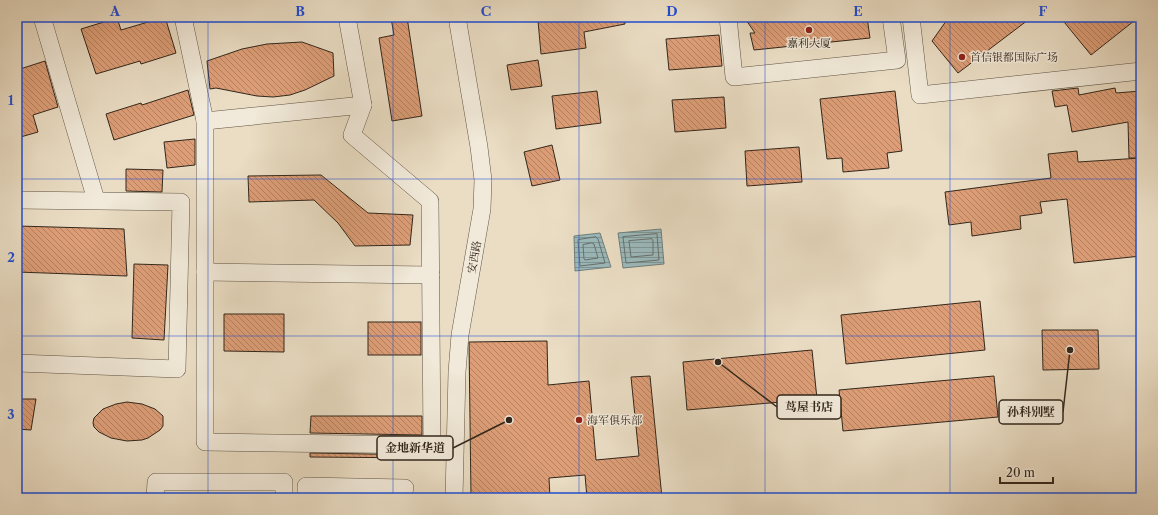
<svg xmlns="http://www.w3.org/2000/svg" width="1158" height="515" viewBox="0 0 1158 515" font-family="'Libre Caslon Text','Noto Serif SC',serif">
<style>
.water{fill:url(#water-rules);stroke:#717f7c}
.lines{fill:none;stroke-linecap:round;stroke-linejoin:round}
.shore{stroke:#66706c;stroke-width:1}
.building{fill:url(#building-back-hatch);stroke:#32261b}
.minor-casing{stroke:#605445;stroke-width:18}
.minor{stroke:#f1e9d9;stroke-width:17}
.grid{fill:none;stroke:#1d4ed8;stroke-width:1;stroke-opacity:0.55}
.poi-dot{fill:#8f2418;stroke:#f1e9d9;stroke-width:1.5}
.labels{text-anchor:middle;stroke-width:3;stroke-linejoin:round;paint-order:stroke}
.poi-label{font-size:11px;fill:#32261b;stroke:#f1e9d9;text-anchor:start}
.street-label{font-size:11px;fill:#32261b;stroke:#f1e9d9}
.leader{fill:none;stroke:#32261b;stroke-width:1.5}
.callout-dot{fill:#32261b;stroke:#f1e9d9;stroke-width:1.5}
.callout{fill:#f1e9d9;stroke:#32261b;stroke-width:1.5}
.callout-label{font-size:12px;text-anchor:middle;font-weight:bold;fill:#32261b}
.neatline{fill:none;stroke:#1d4ed8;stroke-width:1.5}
.grid-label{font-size:13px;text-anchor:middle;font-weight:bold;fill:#1d4ed8}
</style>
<defs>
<pattern id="water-rules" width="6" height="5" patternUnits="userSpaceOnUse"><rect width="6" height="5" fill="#9bbabd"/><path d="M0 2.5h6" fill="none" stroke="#7f9799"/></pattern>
<pattern id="building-back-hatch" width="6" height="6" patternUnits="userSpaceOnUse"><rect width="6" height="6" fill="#dd9e77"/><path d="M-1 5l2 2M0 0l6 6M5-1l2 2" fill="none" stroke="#b48161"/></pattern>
</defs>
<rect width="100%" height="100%" fill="#eaddc4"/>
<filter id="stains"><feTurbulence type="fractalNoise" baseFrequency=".005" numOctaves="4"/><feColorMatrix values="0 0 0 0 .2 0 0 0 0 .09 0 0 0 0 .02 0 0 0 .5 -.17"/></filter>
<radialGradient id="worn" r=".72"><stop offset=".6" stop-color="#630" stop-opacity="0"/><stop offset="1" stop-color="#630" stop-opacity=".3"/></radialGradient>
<g class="water">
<polygon points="661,229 664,264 623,268 618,233"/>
<polygon points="600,233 611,267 575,271 574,236"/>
</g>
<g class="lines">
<g class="shore">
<polygon points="657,234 659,260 626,263 623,237"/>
<polygon points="596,237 598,239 605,263 580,266 578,240"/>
<polygon points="652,239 653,241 653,255 631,257 629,241"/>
<polygon points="592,243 594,244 598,258 585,260 584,259 583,245"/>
</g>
</g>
<g class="building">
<polygon points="165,17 176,53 141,64 140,61 96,74 81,29 117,18 121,30"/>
<polygon points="399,17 407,17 422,116 392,121 379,38 394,35 391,18"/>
<polygon points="574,17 625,17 625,24 584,32 586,48 541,54 538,21"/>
<polygon points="744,17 867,17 870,38 754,50 750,33 755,33"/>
<polygon points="949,17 1032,17 958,73 932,41"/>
<polygon points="1060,17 1139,17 1091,55"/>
<polygon points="719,35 722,66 669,70 666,39"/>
<polygon points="302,42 333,53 334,76 305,90 290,95 273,97 257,96 216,88 210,89 207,61 242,49 267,44"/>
<polygon points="538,60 542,86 511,90 507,65"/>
<polygon points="45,61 58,107 33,115 38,132 17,138 17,70"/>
<polygon points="1078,88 1079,95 1115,88 1116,93 1141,91 1141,158 1129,158 1128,122 1072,132 1067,105 1055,107 1052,91"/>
<polygon points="188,90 194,115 114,140 106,114 141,103 142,105"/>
<polygon points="597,91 601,123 556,129 552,96"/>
<polygon points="895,91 902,151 887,153 889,168 843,172 842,158 827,159 820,99"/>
<polygon points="724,97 726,128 675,132 672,100"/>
<polygon points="195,139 195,165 167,168 164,142"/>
<polygon points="552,145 560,180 532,186 524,152"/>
<polygon points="799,147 802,182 747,186 745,151"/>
<polygon points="1077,151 1078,162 1141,158 1141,256 1074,263 1067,199 1040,202 1042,213 1020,216 1021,229 972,236 971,222 949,225 945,192 1051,178 1048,154"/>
<polygon points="126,169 163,170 162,192 126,191"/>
<polygon points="321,175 368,213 413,215 410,245 355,246 338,223 314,200 249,202 248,176"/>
<polygon points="17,226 124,229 127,276 17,272"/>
<polygon points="134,264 168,265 164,340 132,338"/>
<polygon points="980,301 985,350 846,364 841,315"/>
<polygon points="224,314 284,314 284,352 224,351"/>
<rect x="368" y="322" width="53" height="33"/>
<polygon points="1042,330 1098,330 1099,369 1043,370"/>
<polygon points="547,341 548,385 589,381 596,460 639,456 631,377 650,376 662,498 587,498 585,475 549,478 550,498 471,498 469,342"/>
<polygon points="812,350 817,399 687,410 683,362"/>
<polygon points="994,376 998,417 843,431 839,390"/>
<polygon points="17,399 36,399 31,430 17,429"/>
<polygon points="127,402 142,404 155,409 163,416 163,426 160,430 148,438 142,440 127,441 111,438 99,432 94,427 93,423 94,418 103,409 116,404"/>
<polygon points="311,416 422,416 422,435 310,433"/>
<polygon points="310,453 427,455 427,458 310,457"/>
</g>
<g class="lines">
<defs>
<g id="minor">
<polyline points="42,17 96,200"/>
<polyline points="183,17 205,121 205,442 432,445 430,201 352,135 363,105 347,17"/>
<polyline points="728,17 734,77 897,60 891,17"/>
<polyline points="911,17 920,95 1141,71"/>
<polyline points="205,121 363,105"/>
<polyline points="17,200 181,202 177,369 17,363"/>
<polyline points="205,272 431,275"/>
<polyline points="155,498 156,482 284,482 284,498"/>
<polyline points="306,498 306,486 405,488"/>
<polyline points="454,498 457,372 460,335 482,209 483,180 479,147 457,17"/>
</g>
</defs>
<use href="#minor" class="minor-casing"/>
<use href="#minor" class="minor"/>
</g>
<path class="grid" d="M208 17V498M393 17V498M579 17V498M765 17V498M950 17V498M17 179H1141M17 336H1141"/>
<g class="poi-dot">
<circle cx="809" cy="30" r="4"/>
<circle cx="962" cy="57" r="4"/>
<circle cx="579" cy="420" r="4"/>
</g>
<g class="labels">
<g class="poi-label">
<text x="809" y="47" text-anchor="middle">嘉利大厦</text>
<text x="970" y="61">首信银都国际广场</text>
<text x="587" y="424">海军俱乐部</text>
</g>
<g class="street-label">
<text transform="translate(474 257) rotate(-80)" y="4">安西路</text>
</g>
</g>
<path class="leader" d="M718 362L777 407M1070 350L1063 412M509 420L453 448"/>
<g class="callout-dot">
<circle cx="718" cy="362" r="4"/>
<circle cx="1070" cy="350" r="4"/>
<circle cx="509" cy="420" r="4"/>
</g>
<g class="callout">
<rect x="777" y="395" width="64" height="24" rx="4"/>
<rect x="999" y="400" width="64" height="24" rx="4"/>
<rect x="377" y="436" width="76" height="24" rx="4"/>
</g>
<g class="callout-label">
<text x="809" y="411">茑屋书店</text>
<text x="1031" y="416">孙科别墅</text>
<text x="415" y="452">金地新华道</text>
</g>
<rect width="1158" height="515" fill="none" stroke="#eaddc4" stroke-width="44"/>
<path d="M1000 477v6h53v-6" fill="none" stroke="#32261b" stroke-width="2"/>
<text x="1006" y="477" font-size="12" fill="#32261b" stroke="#f1e9d9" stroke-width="3" paint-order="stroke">20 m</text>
<rect x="22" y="22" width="1114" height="471" class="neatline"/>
<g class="grid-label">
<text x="115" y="16">A</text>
<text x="300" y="16">B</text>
<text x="486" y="16">C</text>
<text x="672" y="16">D</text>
<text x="858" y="16">E</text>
<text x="1043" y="16">F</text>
<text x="11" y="105">1</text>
<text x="11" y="262">2</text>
<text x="11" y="419">3</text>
</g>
<rect width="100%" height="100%" filter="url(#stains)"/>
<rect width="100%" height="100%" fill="url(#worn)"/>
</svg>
